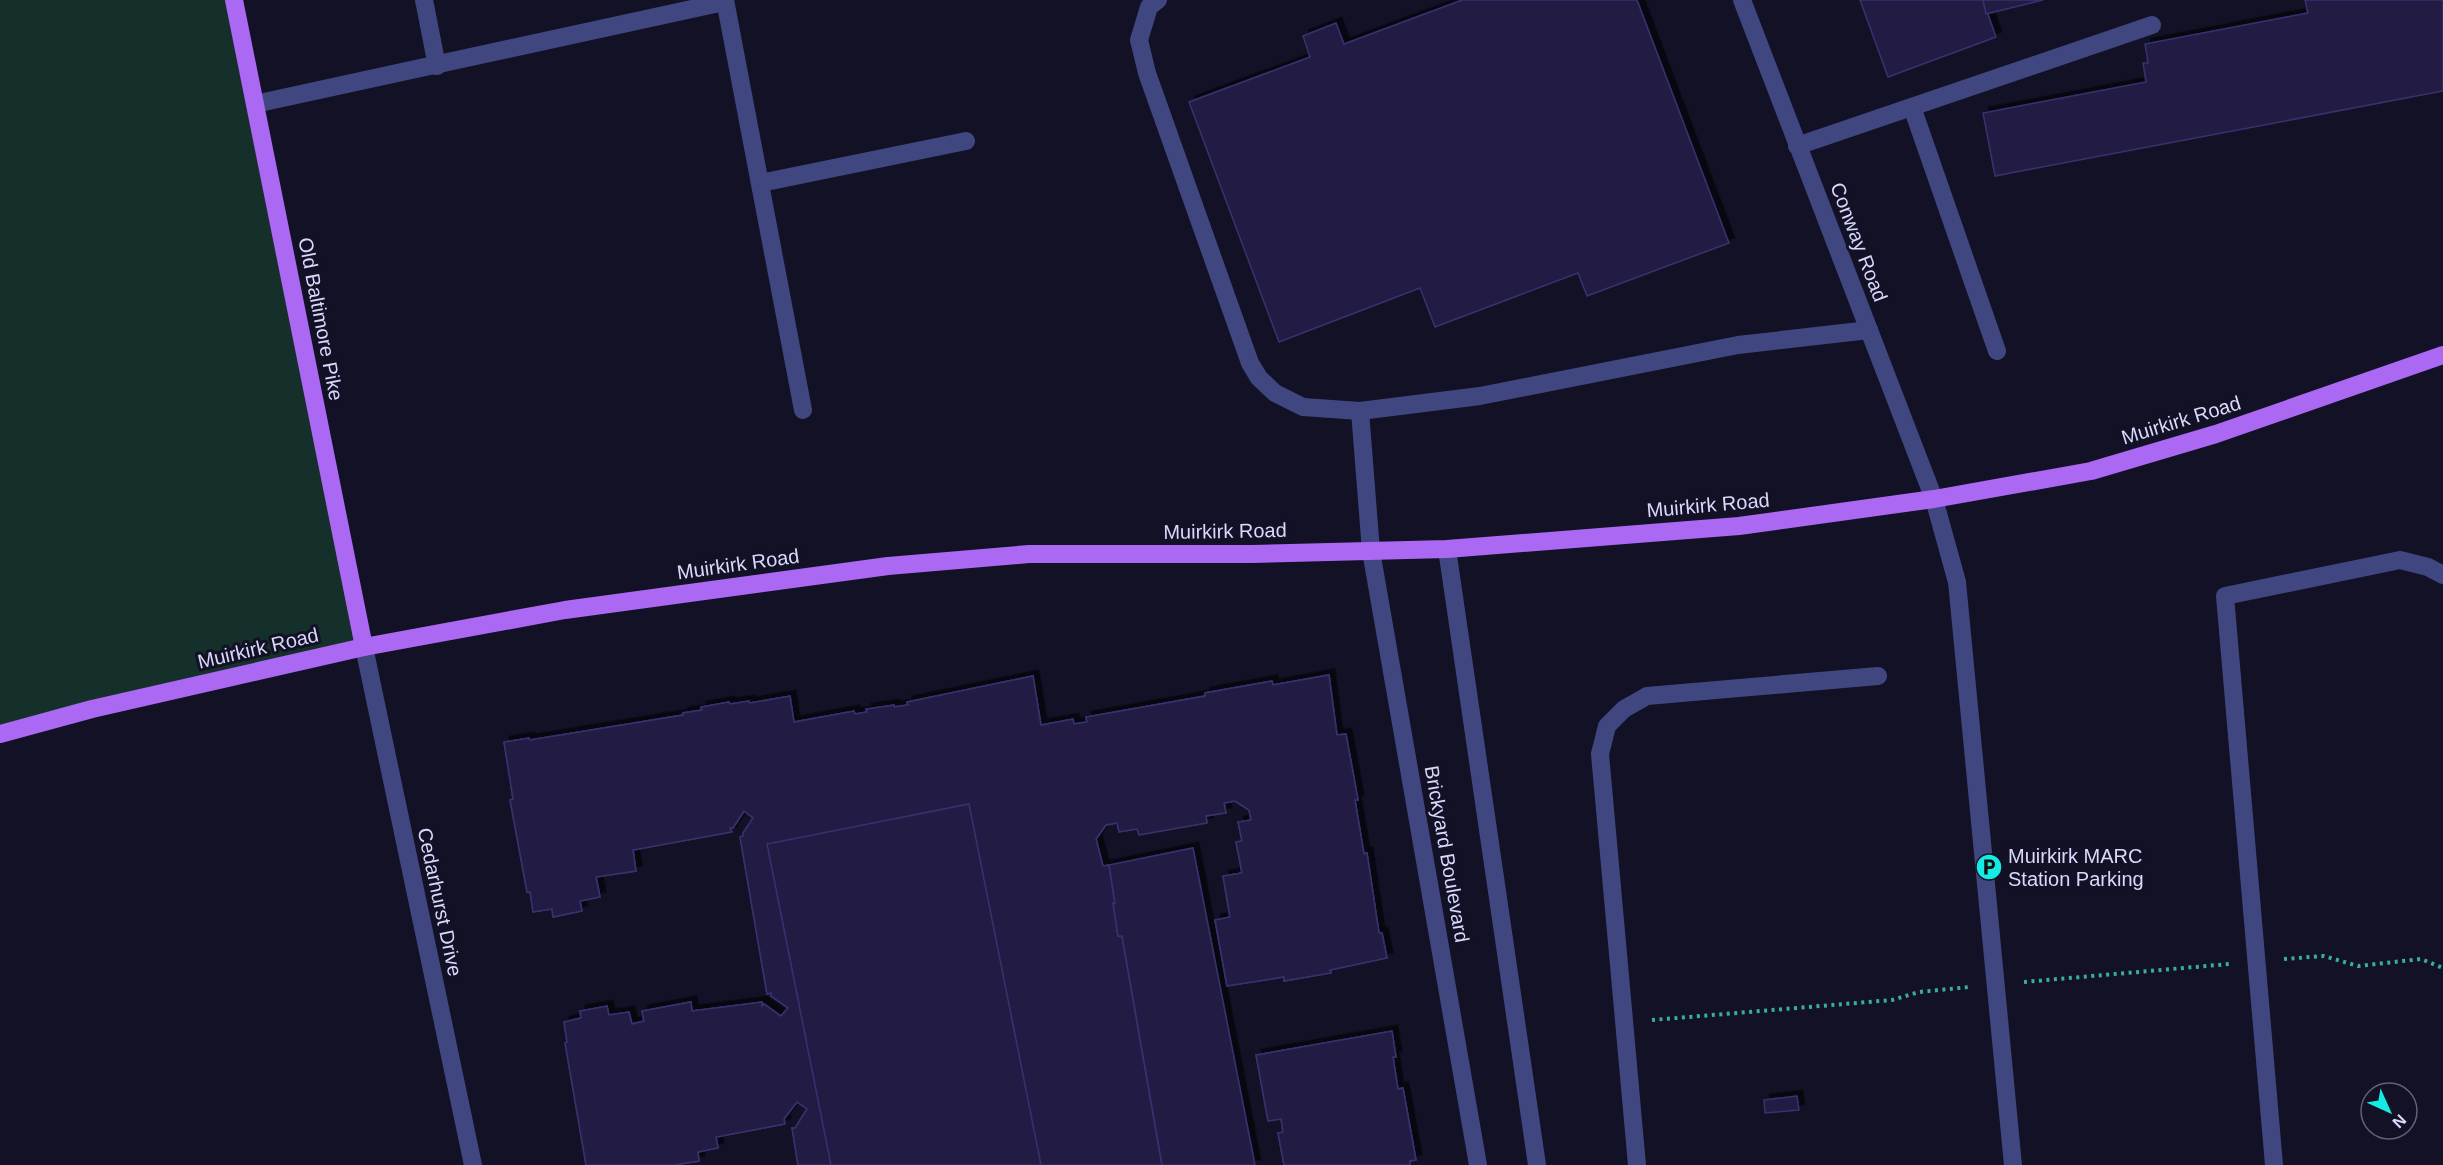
<svg xmlns="http://www.w3.org/2000/svg" width="2443" height="1165" viewBox="0 0 2443 1165" font-family="Arial,sans-serif">
<style>
.green{fill:#152f2a}
.building{fill:#211f45;stroke:#36326f;stroke-width:1.5;filter:url(#shadow)}
.lines{fill:none;stroke-linecap:round;stroke-linejoin:round}
.path{stroke:#39af97;stroke-width:4;stroke-dasharray:3 4.5;stroke-linecap:butt}
.minor{stroke:#404780;stroke-width:18}
.major{stroke:#ab68f3;stroke-width:18}
.labels{text-anchor:middle;stroke-width:6;stroke-linejoin:round;paint-order:stroke}
.street-label{font-size:20px;fill:#d8d9fc;stroke:#121125}
.poi-label{font-size:20px;fill:#d8d9fc;stroke:#121125;text-anchor:start}
</style>
<defs>
<filter id="shadow"><feDropShadow dx="5.5" dy="-5.5" stdDeviation="0" flood-color="#0009"/></filter>
</defs>
<rect width="100%" height="100%" fill="#121125"/>
<polygon class="green" points="0,0 234,0 364,647 0,736"/>
<g class="building">
<polygon points="1462,0 1637,0 1729,243 1587,296 1578,273 1435,327 1420,288 1279,342 1189,102 1310,57 1303,36 1336,23 1344,44"/>
<polygon points="1860,0 1983,0 1996,37 1888,77"/>
<polygon points="1983,0 2043,0 1986,14"/>
<polygon points="2305,0 2443,0 2443,91 1995,176 1983,113 2146,82 2143,63 2148,63 2145,44 2308,13"/>
<polygon points="1329,675 1337,735 1346,734 1358,800 1355,800 1364,854 1367,853 1379,933 1382,933 1387,958 1330,970 1331,973 1284,981 1284,977 1227,986 1215,920 1230,917 1223,876 1242,873 1236,842 1242,841 1238,822 1251,820 1249,810 1235,801 1224,803 1226,813 1206,816 1207,823 1139,835 1137,829 1119,832 1117,823 1106,825 1096,839 1103,866 1109,865 1090,869 1148,1165 1041,1165 969,804 767,844 831,1165 798,1165 792,1128 795,1128 807,1109 797,1102 784,1119 785,1124 716,1137 718,1148 698,1152 699,1161 674,1165 586,1165 565,1043 567,1042 564,1022 581,1018 580,1011 607,1006 609,1015 629,1012 632,1024 644,1021 642,1011 691,1002 692,1011 762,1002 762,1006 764,1004 781,1016 788,1008 771,996 771,993 767,994 740,837 743,836 743,833 753,818 744,811 733,828 730,828 732,832 633,850 636,871 596,877 600,897 580,901 582,911 553,917 552,909 533,912 530,892 527,892 510,800 513,799 504,742 529,738 530,740 683,715 683,713 702,710 701,707 729,702 730,704 749,701 750,703 790,696 794,722 854,711 855,714 867,712 866,709 894,705 894,707 908,705 907,702 1033,676 1041,725 1073,719 1074,724 1087,722 1086,717 1205,696 1205,693 1272,681 1273,685"/>
<polygon points="1329,675 1337,735 1346,734 1358,800 1355,800 1364,854 1367,853 1379,933 1382,933 1387,958 1330,970 1331,973 1284,981 1284,977 1227,986 1215,920 1230,917 1223,876 1242,873 1236,842 1242,841 1238,822 1251,820 1249,810 1235,801 1224,803 1226,813 1206,816 1207,823 1139,835 1137,829 1119,832 1117,823 1106,825 1096,839 1103,866 1109,865 1115,903 1113,903 1118,936 1122,936 1162,1165 798,1165 792,1128 795,1128 807,1109 797,1102 784,1119 785,1124 716,1137 718,1148 698,1152 699,1161 674,1165 586,1165 565,1043 567,1042 564,1022 581,1018 580,1011 607,1006 609,1015 629,1012 632,1024 644,1021 642,1011 691,1002 692,1011 762,1002 762,1006 764,1004 781,1016 788,1008 771,996 771,993 767,994 740,837 743,836 743,833 753,818 744,811 733,828 730,828 732,832 633,850 636,871 596,877 600,897 580,901 582,911 553,917 552,909 533,912 530,892 527,892 510,800 513,799 504,742 529,738 530,740 683,715 683,713 702,710 701,707 729,702 730,704 749,701 750,703 790,696 794,722 854,711 855,714 867,712 866,709 894,705 894,707 908,705 907,702 1033,676 1041,725 1073,719 1074,724 1087,722 1086,717 1205,696 1205,693 1272,681 1273,685"/>
<polygon points="969,804 1041,1165 831,1165 767,844"/>
<polygon points="1193,848 1255,1165 1162,1165 1122,936 1118,936 1113,903 1115,903 1109,865"/>
<polygon points="1392,1031 1396,1057 1393,1057 1398,1089 1403,1088 1416,1160 1410,1161 1410,1165 1284,1165 1278,1133 1283,1132 1281,1119 1268,1121 1256,1055"/>
<polygon points="1392,1031 1396,1057 1393,1057 1398,1089 1403,1088 1416,1160 1410,1161 1410,1165 1284,1165 1278,1133 1283,1132 1281,1119 1268,1121 1256,1055"/>
<polygon points="1797,1096 1799,1110 1765,1113 1764,1100"/>
</g>
<g class="lines">
<g class="path">
<polyline points="2284,959 2324,956 2358,966 2421,959 2443,968"/>
<polyline points="2024,982 2229,964"/>
<polyline points="1652,1020 1892,1000 1919,992 1969,987"/>
</g>
<g class="minor">
<polyline points="424,0 437,66"/>
<polyline points="725,0 803,410"/>
<polyline points="1158,0 1149,7 1139,40 1147,73 1250,363 1259,378 1275,393 1303,407 1360,411 1480,396 1738,345 1869,330"/>
<polyline points="1742,0 1934,499 1957,582 2013,1165"/>
<polyline points="255,104 724,2"/>
<polyline points="1912,107 1997,351"/>
<polyline points="1797,146 2152,25"/>
<polyline points="761,183 966,141"/>
<polyline points="1360,411 1371,551 1478,1165"/>
<polyline points="1447,549 1537,1165"/>
<polyline points="364,647 473,1165"/>
<polyline points="1637,1165 1600,754 1607,726 1624,709 1647,696 1878,676"/>
<polyline points="2274,1165 2225,596 2400,560 2428,567 2443,575"/>
</g>
<g class="major">
<polyline points="234,0 364,647"/>
<polyline points="0,734 92,709 364,647 565,610 888,566 1029,554 1252,554 1447,549 1739,526 1934,499 2091,471 2216,434 2443,355"/>
</g>
</g>
<defs>
<symbol id="parking-disc" viewBox="-11 -11 22 22"><circle r="9.5" fill="#14ece3" stroke="#121125"/><path d="M-3.5-5.5H1a3.5 3.5 0 0 1 0 7H-1V5.5H-3.5ZM-1-3.4V-.6H.8a1.4 1.4 0 0 0 0-2.8Z" fill="#111"/></symbol>
</defs>
<g fill-rule="evenodd">
<use href="#parking-disc" x="1974" y="852" width="30" height="30"/>
</g>
<g class="labels">
<g class="street-label">
<text transform="translate(1859 242) rotate(69)" y="7">Conway Road</text>
<text transform="translate(321 319) rotate(79)" y="7">Old Baltimore Pike</text>
<text transform="translate(2181 420) rotate(-17)" y="7">Muirkirk Road</text>
<text transform="translate(1708 505) rotate(-5)" y="7">Muirkirk Road</text>
<text transform="translate(1225 531) rotate(-1)" y="7">Muirkirk Road</text>
<text transform="translate(738 564) rotate(-8)" y="7">Muirkirk Road</text>
<text transform="translate(258 648) rotate(-13)" y="7">Muirkirk Road</text>
<text transform="translate(1447 854) rotate(80)" y="7">Brickyard Boulevard</text>
<text transform="translate(440 902) rotate(78)" y="7">Cedarhurst Drive</text>
</g>
<g class="poi-label">
<text x="2008" y="863">Muirkirk MARC<tspan x="2008" dy="23">Station Parking</tspan></text>
</g>
</g>
<g transform="translate(2389 1111) rotate(135)"><circle r="28" fill="#121125" stroke="#61617b" stroke-width="1.5"/>
<path d="M0-4.5L10 22L0 15L-10 22Z" fill="#14ece3"/>
<text y="-9" font-size="16" font-weight="bold" text-anchor="middle" fill="#d8d9fc">N</text>
</g>
</svg>
